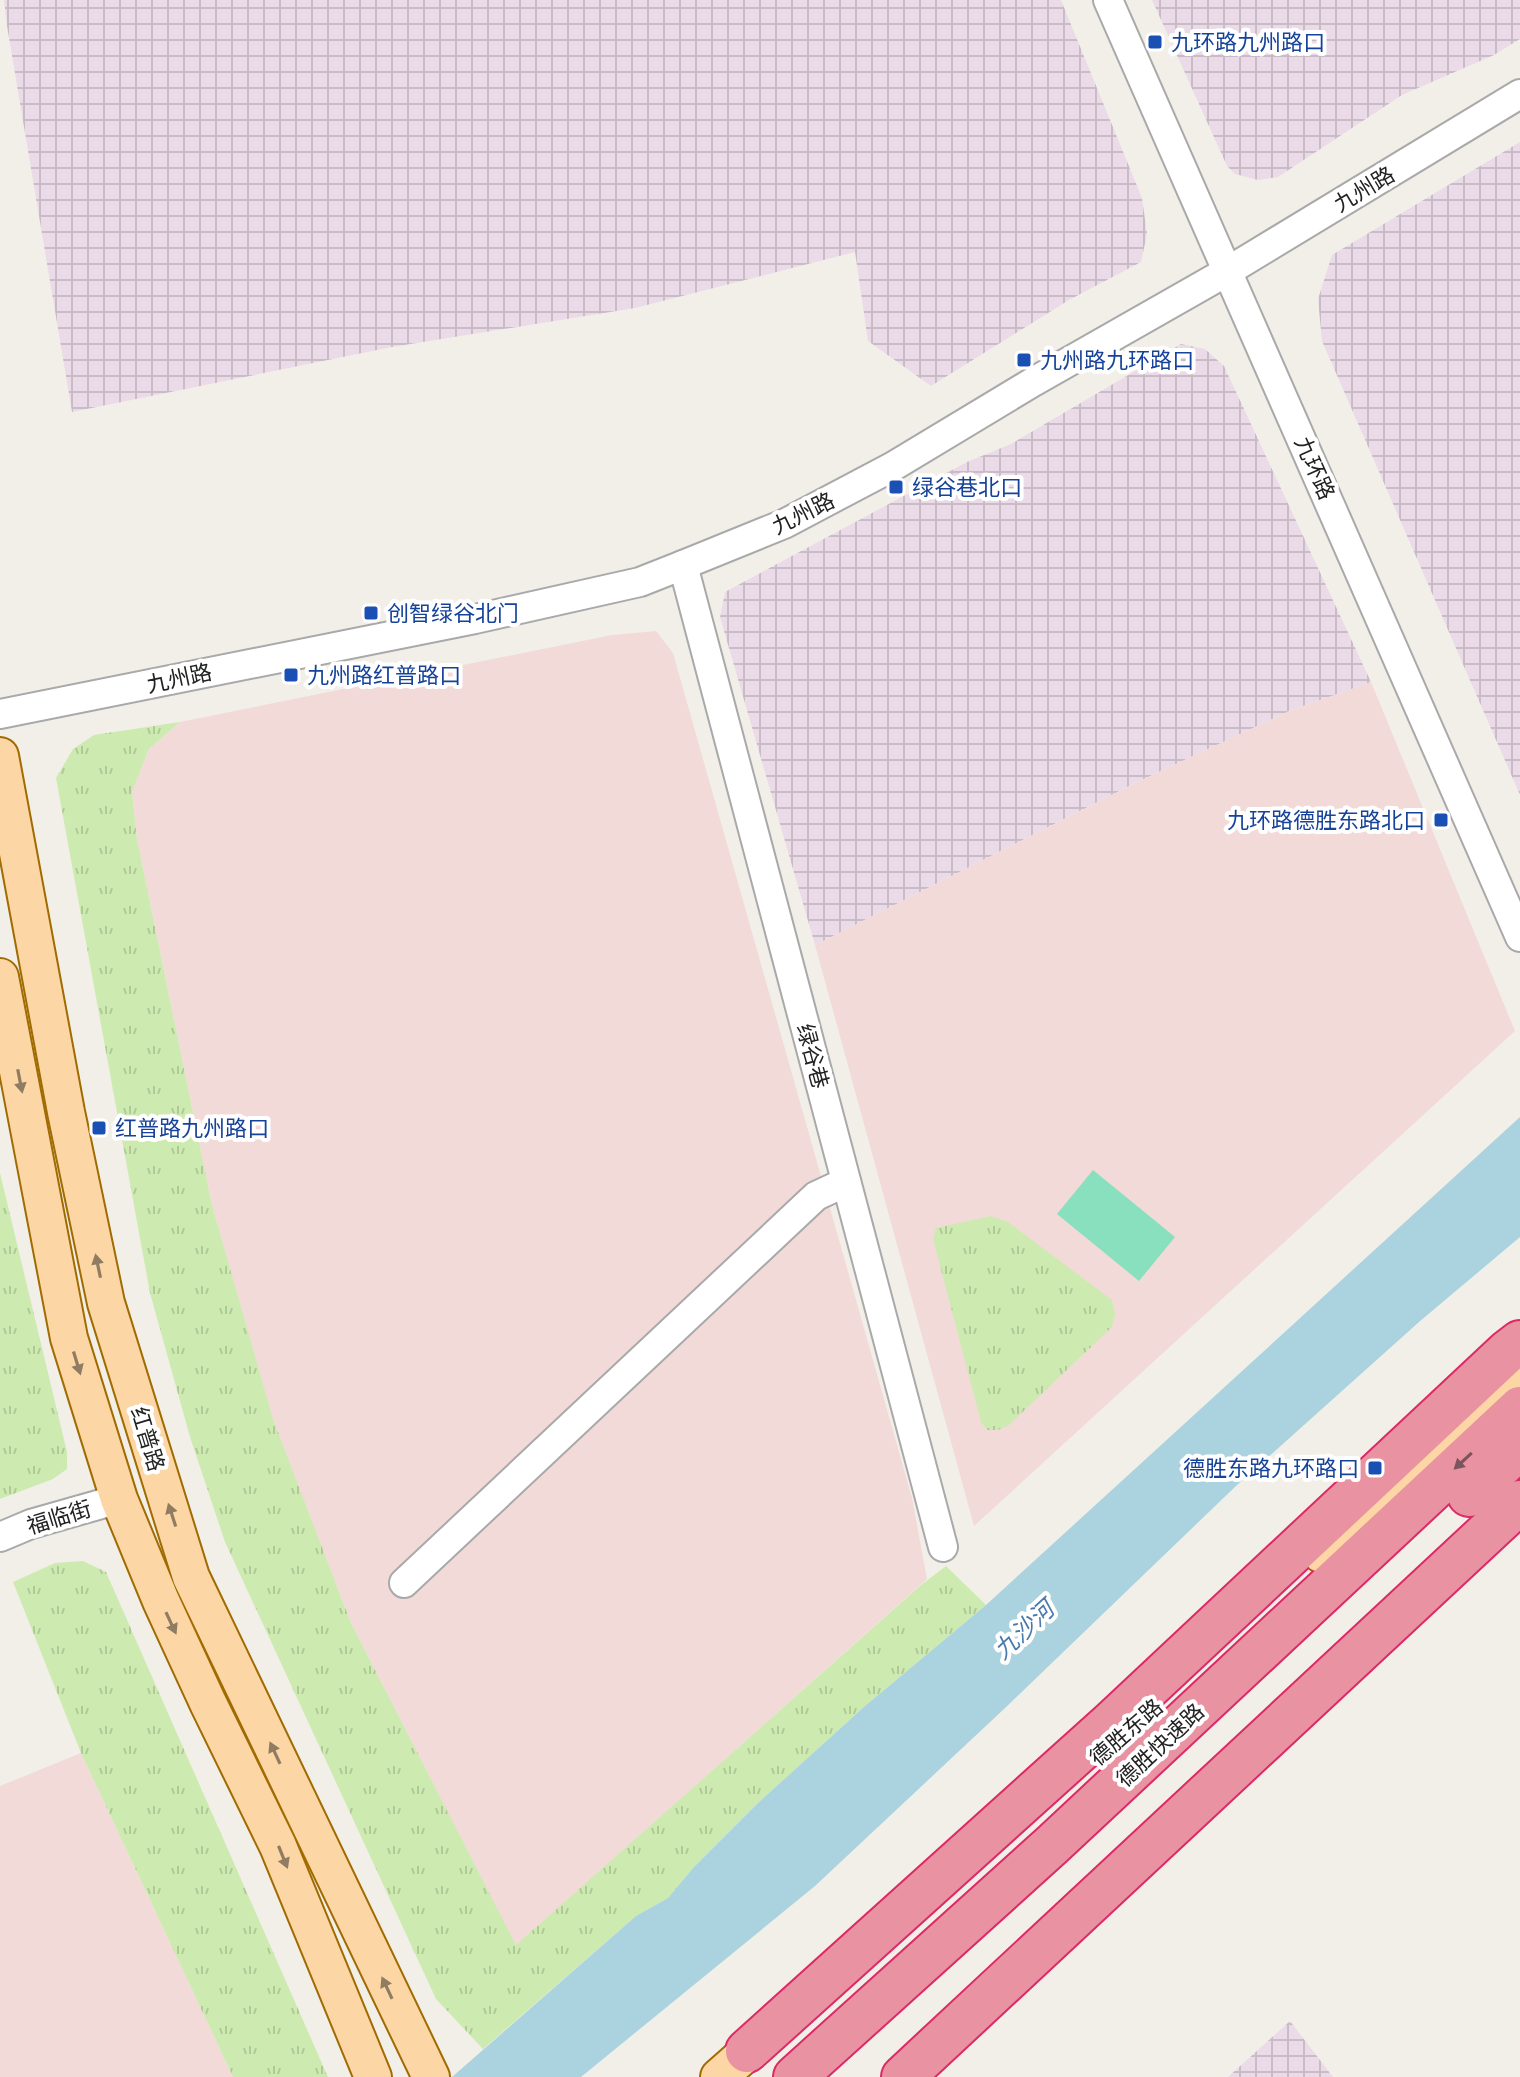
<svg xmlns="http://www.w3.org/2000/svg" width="1520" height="2077" viewBox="0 0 1520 2077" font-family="'Public Sans','Noto Sans SC',sans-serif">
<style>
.commercial{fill:#f2dad9}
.industrial{fill:url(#industrial-grid)}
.grass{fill:url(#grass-tufts)}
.pitch{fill:#88e0be}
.water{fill:#aad3df}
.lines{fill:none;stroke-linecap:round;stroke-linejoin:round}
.minor-casing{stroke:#a9a9a9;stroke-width:32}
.major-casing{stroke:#a06b00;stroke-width:40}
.highway-casing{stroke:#dc2a67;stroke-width:46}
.minor{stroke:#fff;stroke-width:28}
.major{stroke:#fcd6a4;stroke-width:36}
.highway{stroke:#e892a2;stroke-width:42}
.oneway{fill:#8f7c63}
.oneway2{fill:#7b545c}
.transit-dot{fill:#1a4fb4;stroke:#fff;stroke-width:3}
.labels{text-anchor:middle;stroke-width:8;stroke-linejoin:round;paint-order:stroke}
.transit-label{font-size:22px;fill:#164399;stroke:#fff;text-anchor:start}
.street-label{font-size:22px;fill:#222;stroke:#fff}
.water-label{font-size:24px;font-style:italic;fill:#4a7aab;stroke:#fff}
</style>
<defs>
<pattern id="industrial-grid" width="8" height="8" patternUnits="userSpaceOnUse" patternTransform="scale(2)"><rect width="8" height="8" fill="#ebdbe8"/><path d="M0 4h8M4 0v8" fill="none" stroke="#c9bcc7"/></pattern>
<pattern id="grass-tufts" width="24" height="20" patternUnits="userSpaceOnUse" patternTransform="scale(2)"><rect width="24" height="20" fill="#cdebb0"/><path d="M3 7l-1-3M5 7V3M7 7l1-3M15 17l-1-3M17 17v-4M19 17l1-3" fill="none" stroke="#b0c997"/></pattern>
</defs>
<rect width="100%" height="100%" fill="#f2efe9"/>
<g class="commercial">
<polygon points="656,631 673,653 912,1498 927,1579 516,1946 351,1623 273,1420 212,1205 137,839 132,792 149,749 180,722 612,635"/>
<polygon points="1371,682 1515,1031 974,1526 815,945 1131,785 1289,711"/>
<polygon points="81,1753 233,2077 0,2077 0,1786"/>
</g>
<g class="industrial">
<polygon points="4,0 1061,0 1142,198 1147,234 1141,262 1069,300 931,386 868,341 855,252 635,308 392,347 72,412 7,26"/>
<polygon points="1152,0 1520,0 1520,39 1494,55 1402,95 1278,177 1258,180 1235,174 1227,166"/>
<polygon points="1520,142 1520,795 1322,341 1318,299 1332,255"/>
<polygon points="1181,344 1205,349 1224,366 1371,682 1289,711 1131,785 815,945 720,617 725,592 967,462 1011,444"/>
<polygon points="1290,2021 1333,2077 1228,2077"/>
</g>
<g class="grass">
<polygon points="180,722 149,749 132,792 137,839 212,1205 273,1419 351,1623 516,1945 921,1585 946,1566 986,1605 865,1706 759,1802 693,1868 668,1898 636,1916 483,2049 436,1999 225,1542 190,1437 150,1293 56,778 73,749 94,735"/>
<polygon points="0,1173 67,1452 67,1469 53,1479 0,1499"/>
<polygon points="991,1216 1008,1222 1112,1300 1115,1313 1112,1327 1009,1425 998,1430 987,1430 981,1422 933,1239 936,1228"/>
<polygon points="83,1561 106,1572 328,2077 233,2077 81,1753 13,1582 55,1563"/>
</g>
<polygon class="pitch" points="1093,1170 1175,1237 1139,1281 1057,1214"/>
<polygon class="water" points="1520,1117 1520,1237 1419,1322 1237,1485 1004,1709 815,1886 581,2077 452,2077 636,1916 668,1898 693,1868 759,1802 865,1706 986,1605"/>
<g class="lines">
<defs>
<g id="minor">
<polyline points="1108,0 1520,937"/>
<polyline points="683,565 943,1547"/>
<polyline points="0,714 475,619 640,582 683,565 784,524 892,467 1033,382 1228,271 1520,94"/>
<polyline points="0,1537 31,1524 119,1499"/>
<polyline points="404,1583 816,1196 846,1182"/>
</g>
<g id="major">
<polyline points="0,756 66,1112 106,1303 191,1577 431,2077"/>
<polyline points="0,977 69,1338 119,1499 161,1601 208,1703 278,1846 373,2077"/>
<polyline points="1321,1554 1520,1371"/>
<polyline points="719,2077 769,2033"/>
</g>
<g id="highway">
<polyline points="1469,1495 1520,1448"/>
<polyline points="747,2051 1112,1722 1507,1352 1520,1342"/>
<polyline points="795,2077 1052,1845 1520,1408"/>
<polyline points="903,2077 1520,1502"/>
</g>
</defs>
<use href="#minor" class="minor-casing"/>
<use href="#major" class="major-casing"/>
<use href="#highway" class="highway-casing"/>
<use href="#minor" class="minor"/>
<use href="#major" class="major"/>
<use href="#highway" class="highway"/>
</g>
<defs><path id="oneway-solid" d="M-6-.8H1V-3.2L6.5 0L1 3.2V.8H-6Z" transform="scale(2)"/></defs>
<g class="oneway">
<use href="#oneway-solid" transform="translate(20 1081) rotate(79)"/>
<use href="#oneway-solid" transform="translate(98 1266) rotate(-102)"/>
<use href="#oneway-solid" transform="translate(77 1363) rotate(73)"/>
<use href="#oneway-solid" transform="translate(172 1515) rotate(-108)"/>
<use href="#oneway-solid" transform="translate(171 1623) rotate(65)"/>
<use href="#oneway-solid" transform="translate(275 1753) rotate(-115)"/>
<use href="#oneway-solid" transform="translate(283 1857) rotate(68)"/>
<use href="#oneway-solid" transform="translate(387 1988) rotate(-115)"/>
</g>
<use class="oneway2" href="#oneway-solid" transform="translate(1463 1461) rotate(137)"/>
<g class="transit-dot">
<rect x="1147" y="34" width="16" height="16" rx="4"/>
<rect x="1016" y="352" width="16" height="16" rx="4"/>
<rect x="888" y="479" width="16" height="16" rx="4"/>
<rect x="363" y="605" width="16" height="16" rx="4"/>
<rect x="283" y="667" width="16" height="16" rx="4"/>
<rect x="1433" y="812" width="16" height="16" rx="4"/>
<rect x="91" y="1120" width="16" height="16" rx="4"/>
<rect x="1367" y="1460" width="16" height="16" rx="4"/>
</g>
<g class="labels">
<g class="transit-label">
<text x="1171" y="50">九环路九州路口</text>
<text x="1040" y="368">九州路九环路口</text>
<text x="912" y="495">绿谷巷北口</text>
<text x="387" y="621">创智绿谷北门</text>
<text x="307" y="683">九州路红普路口</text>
<text x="1425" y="828" text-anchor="end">九环路德胜东路北口</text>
<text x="115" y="1136">红普路九州路口</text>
<text x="1359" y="1476" text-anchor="end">德胜东路九环路口</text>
</g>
<g class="street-label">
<text transform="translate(1364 189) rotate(-31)" y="8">九州路</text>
<text transform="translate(1315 468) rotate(66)" y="8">九环路</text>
<text transform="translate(803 513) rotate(-26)" y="8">九州路</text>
<text transform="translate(179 678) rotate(-12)" y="8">九州路</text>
<text transform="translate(813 1056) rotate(75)" y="8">绿谷巷</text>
<text transform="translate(148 1439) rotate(73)" y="8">红普路</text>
<text transform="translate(59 1517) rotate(-17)" y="8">福临街</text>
<text transform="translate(1126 1732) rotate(-41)" y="8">德胜东路</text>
<text transform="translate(1160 1745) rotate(-43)" y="8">德胜快速路</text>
</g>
<g class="water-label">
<text transform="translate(1024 1630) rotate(-43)" y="8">九沙河</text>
</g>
</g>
</svg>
